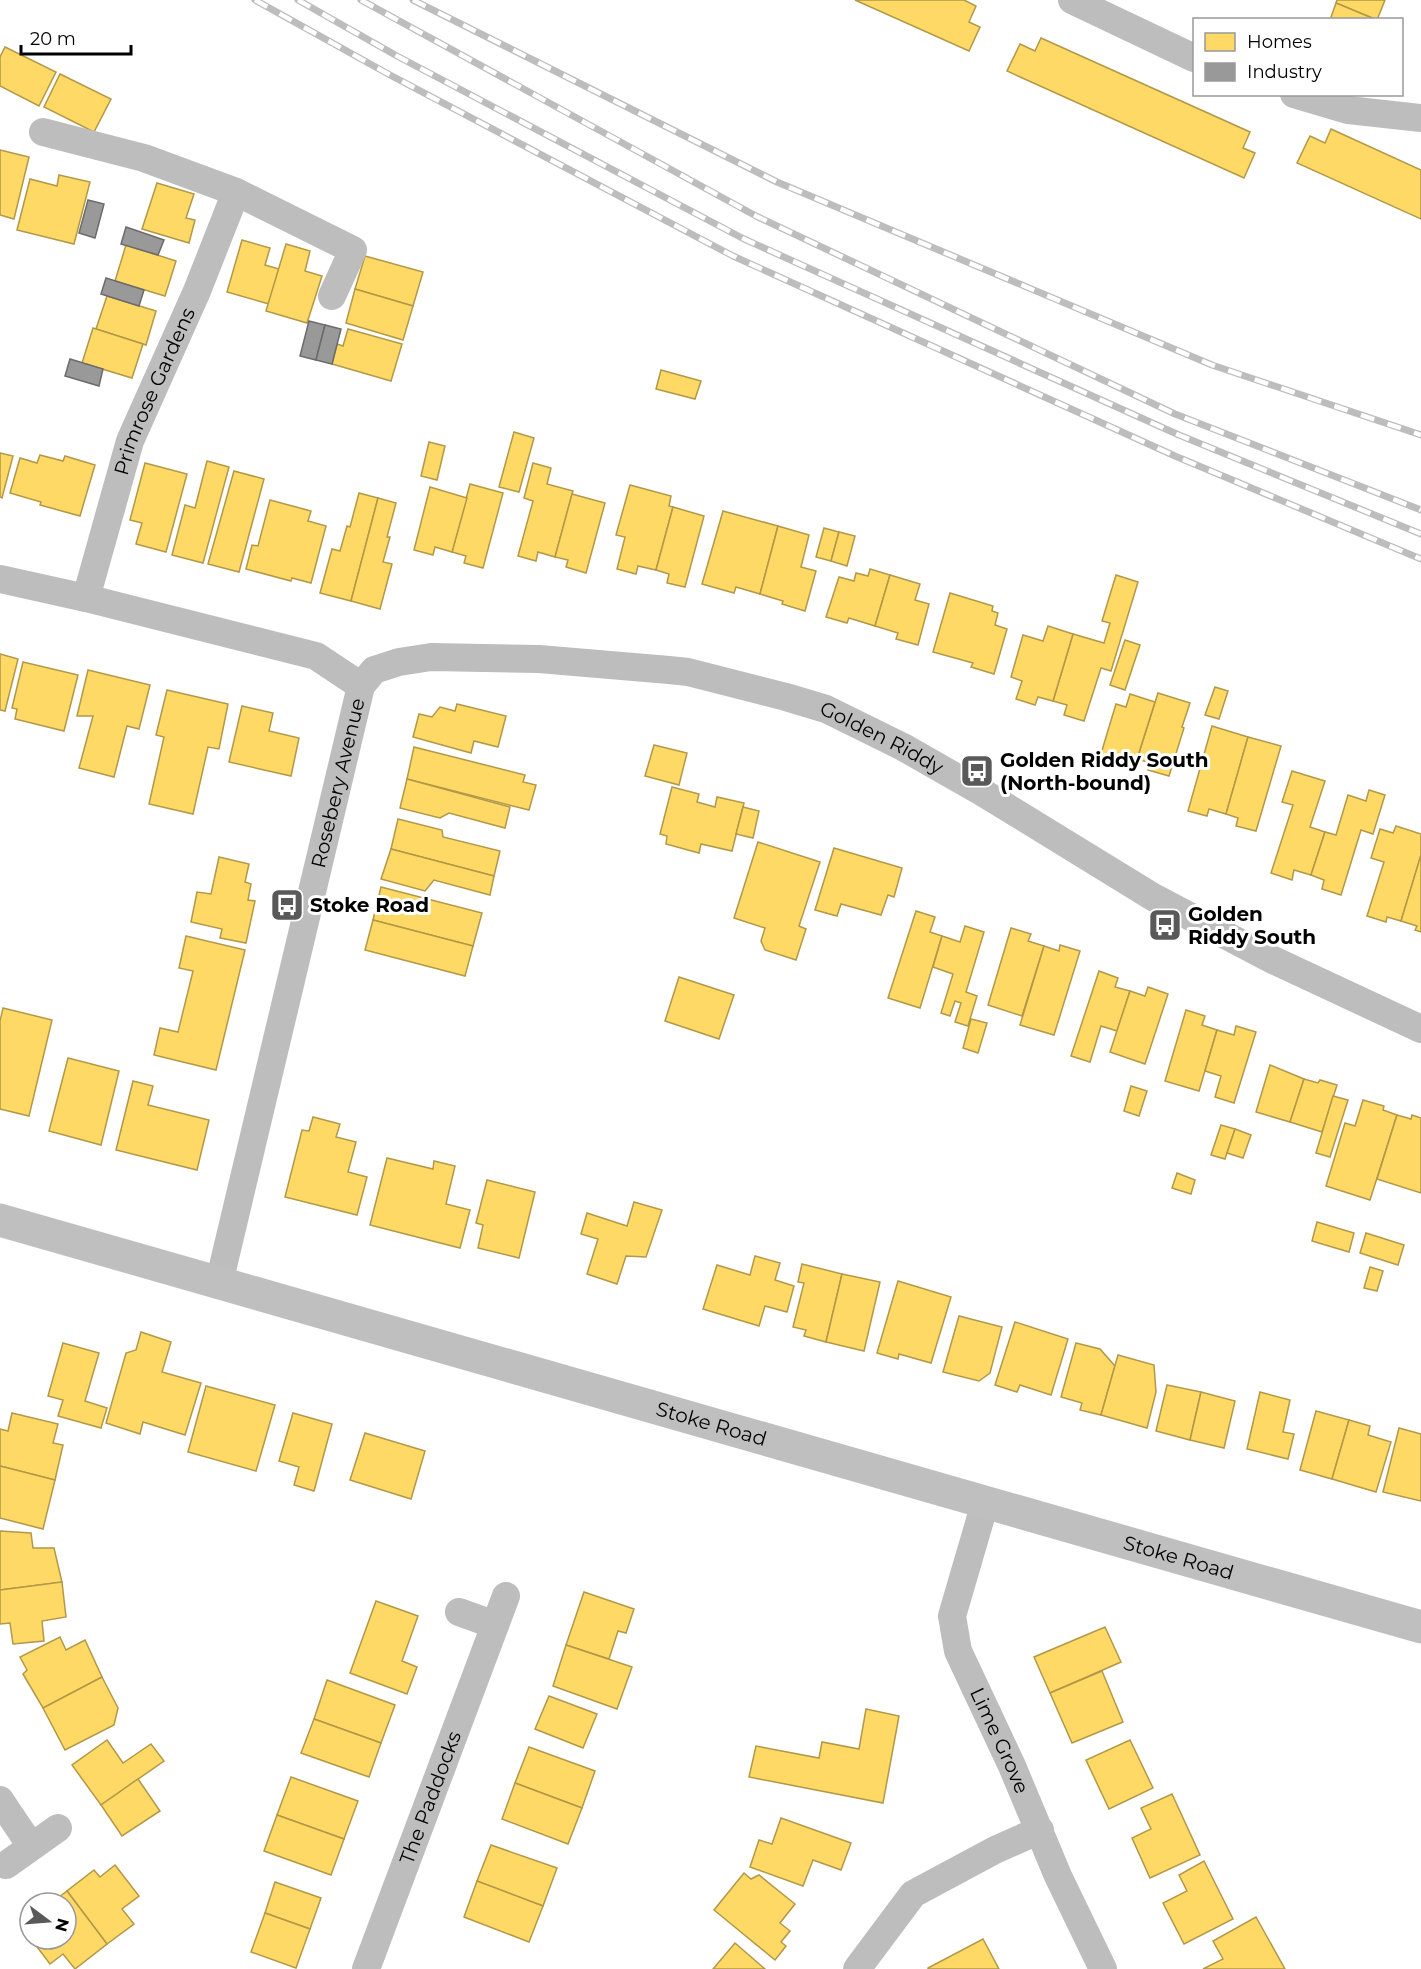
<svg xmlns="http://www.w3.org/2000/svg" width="1421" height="1969" viewBox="0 0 1421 1969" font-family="Montserrat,sans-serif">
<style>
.homes{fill:#ffd966;stroke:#b29847;stroke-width:1.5}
.industry{fill:#999;stroke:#6b6b6b;stroke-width:1.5}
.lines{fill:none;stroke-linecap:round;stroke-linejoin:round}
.street{stroke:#bdbdbd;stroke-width:28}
.secondary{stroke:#bfbfbf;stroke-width:33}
.rail-casing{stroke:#bdbdbd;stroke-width:7}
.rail{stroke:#fff;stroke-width:4.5;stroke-dasharray:14;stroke-linecap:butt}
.labels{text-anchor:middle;stroke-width:6;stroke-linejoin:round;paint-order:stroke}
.street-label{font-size:20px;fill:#000;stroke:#fff}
.poi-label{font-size:20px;font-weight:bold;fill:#000;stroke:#fff;text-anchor:start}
</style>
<rect width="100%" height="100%" fill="#fff"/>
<g class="homes">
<polygon points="855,0 964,0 976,6 969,22 980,27 969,51"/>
<polygon points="1337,0 1385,0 1377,20 1336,3"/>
<polygon points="1336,3 1377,20 1330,20"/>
<polygon points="1041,38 1250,132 1243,148 1255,153 1244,178 1007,71 1020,44 1035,51"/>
<polygon points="5,47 56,72 39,106 0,86 0,57"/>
<polygon points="60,74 111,99 94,132 44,107"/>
<polygon points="1331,129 1421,170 1421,219 1297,163 1310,136 1325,143"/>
<polygon points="0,150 29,157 14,219 0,215"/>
<polygon points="59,175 90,182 74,244 17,230 30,179 57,186"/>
<polygon points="157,183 194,194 186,218 195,220 189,243 142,229"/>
<polygon points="242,240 270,248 265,265 279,269 269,304 227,292"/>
<polygon points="286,244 310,251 305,271 322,276 307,323 266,311"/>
<polygon points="126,245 176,261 165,296 115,281"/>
<polygon points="365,256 423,272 413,306 355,289"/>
<polygon points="355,289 413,306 403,340 346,323"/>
<polygon points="107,296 156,311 146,345 96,329"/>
<polygon points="93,328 143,344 132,378 82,363"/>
<polygon points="348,329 402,344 391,381 332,364 337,344 343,346"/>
<polygon points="661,370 701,381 695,399 656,389"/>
<polygon points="514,432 534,438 519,492 499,487"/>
<polygon points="429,442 445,446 437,480 421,476"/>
<polygon points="0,453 13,456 2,498 0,497"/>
<polygon points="40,455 63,461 65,456 95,465 80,516 40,505 41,502 10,493 20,458 37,463"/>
<polygon points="207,461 229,467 203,563 172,555 185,505 195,508"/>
<polygon points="145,463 187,474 166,552 136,544 142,523 130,520"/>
<polygon points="533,463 551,468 547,484 573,491 555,557 538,552 536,561 518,556 533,501 524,498"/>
<polygon points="234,471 264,479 239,572 208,564"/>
<polygon points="470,484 503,493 483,568 464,563 466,556 452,552"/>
<polygon points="630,485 671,496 669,506 673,507 656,570 638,566 636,574 617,569 625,537 616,535"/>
<polygon points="430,487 467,498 452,552 435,547 433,555 414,550"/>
<polygon points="359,493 378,498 351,601 320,593 332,549 340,551 347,526 350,527"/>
<polygon points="572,494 605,503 586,573 566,567 568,560 555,557"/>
<polygon points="378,498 396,503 387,537 390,537 383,562 392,564 380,609 351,601"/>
<polygon points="270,500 311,511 308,521 326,526 311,583 292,578 291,581 246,569 252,545 258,546"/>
<polygon points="673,507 704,516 685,587 667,583 669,574 656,570"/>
<polygon points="723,511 778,526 760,594 736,587 734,593 702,584"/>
<polygon points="778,526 809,535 801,567 816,571 805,611 782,604 783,601 760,594"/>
<polygon points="824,528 839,532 831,561 816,557"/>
<polygon points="839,532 855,536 847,566 831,561"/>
<polygon points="870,569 890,575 875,626 849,618 847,623 826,617 839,577 854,581 856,573 868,576"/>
<polygon points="890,575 920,584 915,600 929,604 918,645 896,639 898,633 875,626"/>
<polygon points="1116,575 1138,582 1111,671 1101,668 1084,721 1064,715 1067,705 1053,701 1073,634 1104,643 1110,623 1102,621"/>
<polygon points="950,593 993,606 992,611 998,613 995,625 1007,629 994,674 971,667 973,663 933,652"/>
<polygon points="1048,626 1073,634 1053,701 1038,697 1035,705 1016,699 1022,681 1011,677 1023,635 1043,641"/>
<polygon points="1125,640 1140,645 1125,690 1110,685"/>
<polygon points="0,654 18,659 5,711 0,710"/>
<polygon points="23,662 78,675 64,731 15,719 17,709 12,708"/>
<polygon points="88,670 150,685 139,729 127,726 114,777 79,768 93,716 77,716"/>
<polygon points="1215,687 1228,691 1219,719 1205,715"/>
<polygon points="167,690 228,704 219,749 208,747 193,814 149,804 164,737 156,735"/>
<polygon points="1158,693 1190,703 1182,727 1184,728 1169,776 1148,770 1151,763 1137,759"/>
<polygon points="1130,694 1155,702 1137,759 1121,754 1118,763 1100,757 1116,704 1126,707"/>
<polygon points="457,704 506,716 498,747 474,741 471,753 413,737 419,714 432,717 440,707 455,711"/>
<polygon points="242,706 273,713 269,731 299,738 291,776 229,762"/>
<polygon points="1212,726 1248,737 1226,814 1209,809 1207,816 1188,811"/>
<polygon points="1248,737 1281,746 1256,831 1236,826 1238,818 1226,814"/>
<polygon points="654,745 687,753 679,785 645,776"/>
<polygon points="414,747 525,775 523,782 536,785 529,810 407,779"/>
<polygon points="1292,771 1325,781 1310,827 1325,832 1311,875 1294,870 1292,880 1271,873 1293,805 1282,802"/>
<polygon points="407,779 510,807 505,828 449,813 440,818 400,808"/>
<polygon points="672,787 699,794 697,802 715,807 717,797 744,803 732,851 701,844 699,853 666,844 667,836 660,834"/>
<polygon points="1369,790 1385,795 1373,834 1361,830 1341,895 1322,889 1324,880 1311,875 1325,832 1336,835 1348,795 1366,801"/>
<polygon points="743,807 759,811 753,838 736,834"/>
<polygon points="398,819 442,830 443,837 500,851 494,876 391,849"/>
<polygon points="1396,826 1421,834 1421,855 1401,921 1387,917 1386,922 1367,916 1384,862 1371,858 1380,829 1393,833"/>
<polygon points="758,842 820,862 799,926 806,929 796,960 765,950 761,941 765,928 734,918"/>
<polygon points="834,848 902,868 894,897 888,895 881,915 841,904 837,916 815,910"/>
<polygon points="391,849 494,876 490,895 434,880 425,891 381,879"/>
<polygon points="1421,855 1421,932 1415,930 1417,926 1401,921"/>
<polygon points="219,857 249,864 245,882 251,884 248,900 255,901 246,943 220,938 222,929 191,922 197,892 211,894"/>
<polygon points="381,887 482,913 473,946 373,920"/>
<polygon points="916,911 935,917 930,932 942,936 920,1008 888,998"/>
<polygon points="373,920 473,946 465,976 365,950"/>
<polygon points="965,926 984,932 966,992 977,996 968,1026 955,1022 961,1003 955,1001 950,1016 941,1013 953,974 933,967 942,936 960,942"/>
<polygon points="1011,928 1031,934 1028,941 1044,946 1022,1016 988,1005"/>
<polygon points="186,936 245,950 216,1070 154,1055 160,1028 178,1032 193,971 179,968"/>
<polygon points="1060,945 1080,951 1054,1035 1020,1025 1044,946 1059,951"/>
<polygon points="1099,971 1118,978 1115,987 1130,991 1117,1031 1101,1026 1090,1062 1071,1056"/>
<polygon points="679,977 734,995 719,1039 665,1021"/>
<polygon points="1148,987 1168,994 1145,1064 1110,1052 1130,991 1145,996"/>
<polygon points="3,1008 52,1020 29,1116 0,1109 0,1021"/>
<polygon points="1186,1010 1205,1016 1202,1025 1217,1030 1199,1091 1165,1081"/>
<polygon points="971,1019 987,1023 978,1053 963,1048"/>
<polygon points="1236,1026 1256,1032 1234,1103 1215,1097 1221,1076 1205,1071 1217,1030 1234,1035"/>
<polygon points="68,1058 119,1071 101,1145 49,1131"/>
<polygon points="1270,1065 1304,1079 1290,1122 1256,1112"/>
<polygon points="1304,1079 1318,1083 1320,1080 1337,1085 1322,1132 1290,1122"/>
<polygon points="133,1081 153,1086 148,1105 209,1120 197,1170 116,1150"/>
<polygon points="1131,1086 1147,1091 1139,1116 1124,1111"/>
<polygon points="1333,1096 1348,1100 1330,1157 1316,1153"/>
<polygon points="1363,1100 1384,1106 1383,1110 1397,1115 1370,1200 1326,1186 1345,1123 1355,1126"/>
<polygon points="1397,1115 1411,1119 1412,1115 1421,1118 1421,1193 1377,1179"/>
<polygon points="313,1117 340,1124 336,1137 356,1142 348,1172 367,1177 357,1215 285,1197 302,1130 309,1131"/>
<polygon points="1221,1125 1235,1129 1225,1159 1211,1155"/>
<polygon points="1235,1129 1251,1135 1243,1158 1227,1153"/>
<polygon points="387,1158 433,1169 434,1161 455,1166 446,1204 470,1210 460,1248 370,1225"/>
<polygon points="1177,1173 1195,1180 1191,1194 1172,1188"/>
<polygon points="487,1180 535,1192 519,1258 478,1248 483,1225 476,1223"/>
<polygon points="634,1202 662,1210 646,1257 626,1256 617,1284 587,1274 598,1239 581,1234 587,1213 627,1226"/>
<polygon points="1317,1222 1354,1233 1349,1252 1312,1241"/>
<polygon points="1366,1233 1404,1245 1398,1265 1360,1253"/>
<polygon points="755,1256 780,1263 775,1280 794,1286 787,1312 765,1306 759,1326 703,1309 717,1265 750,1275"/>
<polygon points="802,1264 842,1274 826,1342 804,1336 806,1330 793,1327 804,1283 798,1282"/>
<polygon points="1370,1267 1383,1271 1377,1291 1364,1288"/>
<polygon points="842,1274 880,1282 864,1351 826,1342"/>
<polygon points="898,1281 951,1297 931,1363 899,1354 898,1359 877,1353"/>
<polygon points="959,1316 1002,1327 990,1373 979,1381 943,1372"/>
<polygon points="1015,1322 1068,1339 1051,1395 1020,1385 1017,1392 995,1385"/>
<polygon points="141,1332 171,1342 162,1372 201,1383 185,1435 143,1422 140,1434 106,1423 126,1353 136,1350"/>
<polygon points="63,1343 99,1353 85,1401 107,1408 101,1428 58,1416 63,1400 48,1396"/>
<polygon points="1076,1343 1100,1349 1115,1366 1101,1415 1080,1410 1082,1403 1061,1397"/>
<polygon points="1118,1355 1154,1365 1156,1392 1147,1428 1101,1415"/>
<polygon points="1167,1385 1201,1392 1190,1440 1156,1431"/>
<polygon points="206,1386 275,1405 256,1471 188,1452"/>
<polygon points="1201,1392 1235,1401 1224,1448 1190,1440"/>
<polygon points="1260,1392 1290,1400 1283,1432 1294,1434 1288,1459 1247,1449"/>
<polygon points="1316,1411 1349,1420 1332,1479 1300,1470"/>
<polygon points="12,1413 58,1424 53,1443 63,1445 55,1480 0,1466 0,1429 8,1431"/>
<polygon points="293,1413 332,1424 314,1491 294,1485 299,1467 279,1461"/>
<polygon points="1349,1420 1370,1426 1368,1435 1391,1442 1376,1492 1332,1479"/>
<polygon points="1399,1428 1421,1434 1421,1501 1383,1492"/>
<polygon points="365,1433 425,1451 411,1499 350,1480"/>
<polygon points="0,1466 55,1480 43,1529 0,1518"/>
<polygon points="0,1531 31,1533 33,1548 54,1548 62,1582 0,1590"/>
<polygon points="62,1582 66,1617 42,1621 44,1641 13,1644 10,1623 0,1624 0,1590"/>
<polygon points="584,1592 634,1609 626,1633 618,1631 609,1659 566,1645"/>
<polygon points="376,1601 418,1616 402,1661 417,1667 407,1694 350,1673"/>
<polygon points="1105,1627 1121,1662 1050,1693 1034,1657"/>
<polygon points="60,1637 66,1650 85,1640 102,1677 43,1708 23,1674 27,1670 20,1657"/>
<polygon points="566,1645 632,1667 617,1709 553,1686"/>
<polygon points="1102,1671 1123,1722 1072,1743 1050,1693"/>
<polygon points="102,1677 118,1708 114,1725 65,1750 43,1708"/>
<polygon points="327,1680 395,1705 381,1743 314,1719"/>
<polygon points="549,1696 597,1714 583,1748 535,1729"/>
<polygon points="866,1709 899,1716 883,1803 749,1777 756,1746 819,1758 822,1742 859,1749"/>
<polygon points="314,1719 381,1743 369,1777 301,1753"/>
<polygon points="107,1740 123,1763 151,1744 164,1761 101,1805 72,1765"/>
<polygon points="1130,1740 1153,1788 1109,1809 1086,1760"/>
<polygon points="529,1747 595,1771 582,1808 515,1783"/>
<polygon points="291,1777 358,1801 344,1839 277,1815"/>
<polygon points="138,1779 160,1811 122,1836 101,1805"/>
<polygon points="515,1783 582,1808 568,1844 502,1819"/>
<polygon points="1172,1794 1200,1855 1150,1878 1132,1838 1151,1829 1141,1808"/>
<polygon points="277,1815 344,1839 331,1875 264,1851"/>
<polygon points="781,1818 851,1843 841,1870 813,1860 803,1886 750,1867 759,1840 772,1844"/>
<polygon points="491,1845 557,1868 543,1906 477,1881"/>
<polygon points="1204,1861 1233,1919 1184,1944 1163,1903 1187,1891 1179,1875"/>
<polygon points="115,1865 139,1896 122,1909 134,1924 107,1944 67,1891 94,1870 100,1877"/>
<polygon points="744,1873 751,1879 759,1875 795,1904 780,1923 790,1931 781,1942 786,1946 775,1960 714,1910"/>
<polygon points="477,1881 543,1906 529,1942 464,1917"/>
<polygon points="275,1882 321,1898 310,1929 265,1913"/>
<polygon points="67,1891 107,1944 75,1969 63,1954 50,1964 31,1939 66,1939 66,1903 51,1903"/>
<polygon points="265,1913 310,1929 296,1968 251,1952"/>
<polygon points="1256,1917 1285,1969 1203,1969 1223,1959 1213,1941"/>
<polygon points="30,1918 30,1938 21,1925"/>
<polygon points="983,1939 999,1969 928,1969 928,1968"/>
<polygon points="735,1943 765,1969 713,1969"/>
</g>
<g class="industry">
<polygon points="88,200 104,204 95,238 79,233"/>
<polygon points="126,227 164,240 158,255 121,244"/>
<polygon points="106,278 144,290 139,306 101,294"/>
<polygon points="309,321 325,325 316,360 300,356"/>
<polygon points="325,325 341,329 332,364 316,360"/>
<polygon points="70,359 103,369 99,386 65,376"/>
</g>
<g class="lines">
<g class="street">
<polyline points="1072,0 1194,58"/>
<polyline points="1294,94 1348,110 1421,118"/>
<polyline points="43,132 144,158 236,192 353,250 332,296"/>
<polyline points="0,579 86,598 316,656 361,686"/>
<path id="s1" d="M86 598 130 441 197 291 236 192"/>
<path id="s2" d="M219 1283 361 686 374 670 399 662 431 657 539 659 669 670 688 672 786 697 826 709 903 747 982 792 1153 897 1273 960 1421 1029"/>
<path id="s3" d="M985 1503 952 1616 958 1651 1012 1766 1058 1876 1103 1969"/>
<polyline points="459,1612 495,1625"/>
<polyline points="0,1800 31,1846"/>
<polyline points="6,1865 58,1828"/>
<path id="s4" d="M366 1969 506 1596"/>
<polyline points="857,1969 913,1894 995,1850 1040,1830"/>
</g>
<path class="secondary" id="s5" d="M0 1220 1421 1627"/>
<defs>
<g id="rail">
<polyline points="255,0 390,75 733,256 1175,456 1421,559"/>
<polyline points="298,0 397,56 744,239 1179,435 1421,534"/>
<polyline points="361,0 756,216 1175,414 1421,510"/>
<polyline points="413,0 777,182 1212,365 1421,435"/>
</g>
</defs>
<use href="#rail" class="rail-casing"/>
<use href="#rail" class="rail"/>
</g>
<defs>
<symbol id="bus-square" viewBox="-11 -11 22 22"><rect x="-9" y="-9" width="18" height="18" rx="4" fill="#595959" stroke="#fff"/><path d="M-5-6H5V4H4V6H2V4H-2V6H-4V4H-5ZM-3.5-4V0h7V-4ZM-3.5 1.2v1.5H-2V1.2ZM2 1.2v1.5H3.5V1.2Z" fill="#fff"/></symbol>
</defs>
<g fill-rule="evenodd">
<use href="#bus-square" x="958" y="752" width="38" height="38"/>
<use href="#bus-square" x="268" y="886" width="38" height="38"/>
<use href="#bus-square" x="1146" y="906" width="38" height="38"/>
</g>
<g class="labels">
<g class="street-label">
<text dy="7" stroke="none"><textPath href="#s1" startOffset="218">Primrose Gardens</textPath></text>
<text dy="7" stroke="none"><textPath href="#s2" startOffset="1156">Golden Riddy</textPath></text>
<text dy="7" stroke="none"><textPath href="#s2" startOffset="514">Rosebery Avenue</textPath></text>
<text dy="7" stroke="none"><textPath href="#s5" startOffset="740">Stoke Road</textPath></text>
<text dy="7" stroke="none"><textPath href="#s5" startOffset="1226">Stoke Road</textPath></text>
<text dy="7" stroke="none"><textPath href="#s3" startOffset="252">Lime Grove</textPath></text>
<text dy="7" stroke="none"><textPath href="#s4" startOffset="183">The Paddocks</textPath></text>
</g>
<g class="poi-label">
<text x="1000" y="767">Golden Riddy South<tspan x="1000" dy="23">(North-bound)</tspan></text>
<text x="310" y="912">Stoke Road</text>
<text x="1188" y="921">Golden<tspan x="1188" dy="23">Riddy South</tspan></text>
</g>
</g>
<rect x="1193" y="18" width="210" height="78" fill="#ffffff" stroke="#999999" stroke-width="1.5"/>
<rect x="1205" y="33" width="30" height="18" fill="#ffd966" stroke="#999999" stroke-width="1.5"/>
<text x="1247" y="48" font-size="18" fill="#000000">Homes</text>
<rect x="1205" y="63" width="30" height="18" fill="#999999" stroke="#999999" stroke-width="1.5"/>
<text x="1247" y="78" font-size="18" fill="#000000">Industry</text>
<g transform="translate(48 1921) rotate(106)"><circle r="28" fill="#ffffff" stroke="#999999" stroke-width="1.5"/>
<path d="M0-4.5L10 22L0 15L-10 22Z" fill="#595959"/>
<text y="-9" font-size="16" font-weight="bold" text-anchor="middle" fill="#000000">N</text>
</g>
<path d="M21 45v9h110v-9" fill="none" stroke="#000000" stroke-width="3"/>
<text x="30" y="45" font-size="18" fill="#000000" stroke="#ffffff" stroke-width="4.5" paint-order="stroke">20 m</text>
</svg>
